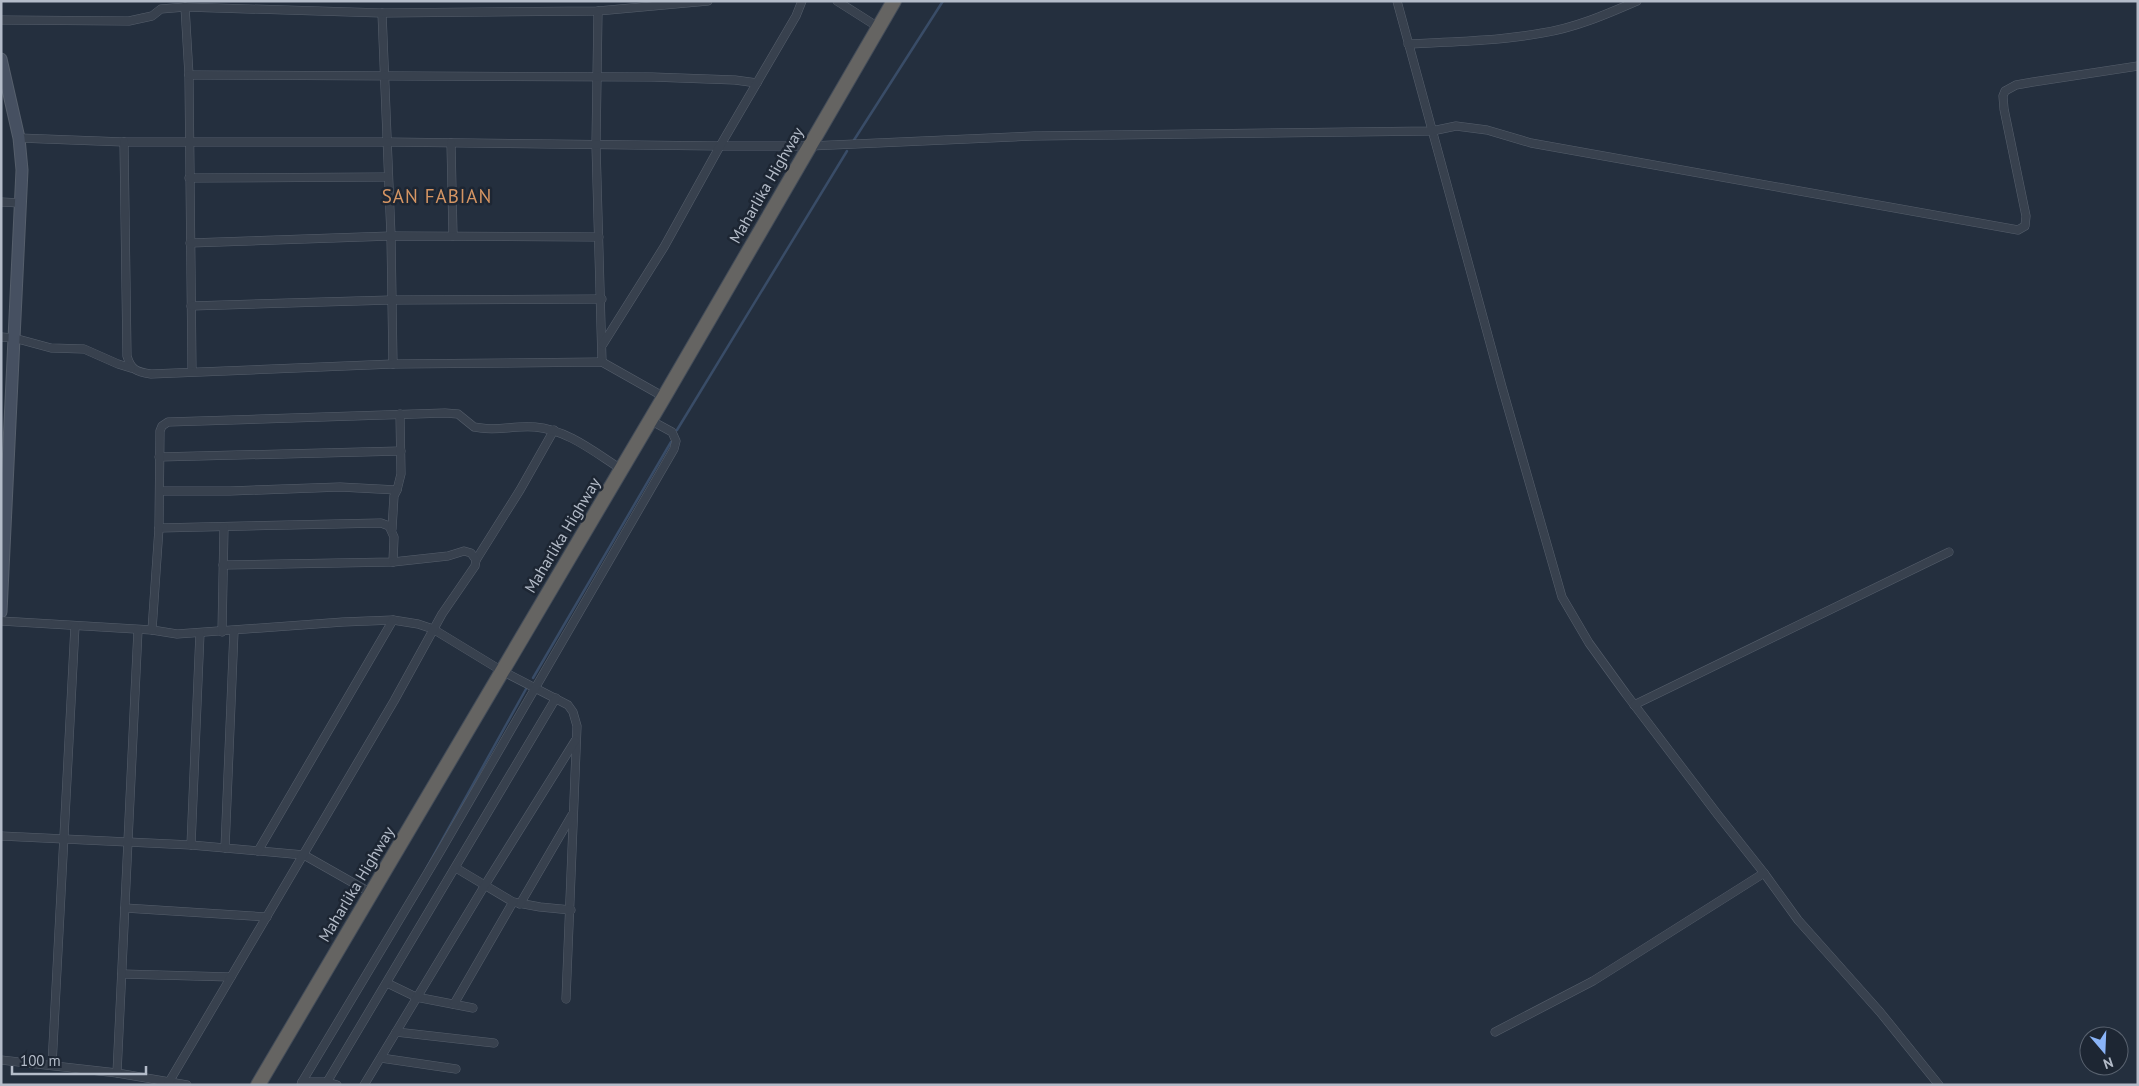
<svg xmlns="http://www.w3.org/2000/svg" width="2139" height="1086" viewBox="0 0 2139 1086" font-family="'PT Sans',sans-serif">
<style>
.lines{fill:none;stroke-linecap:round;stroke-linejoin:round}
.stream{stroke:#394c67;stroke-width:2.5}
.minor-casing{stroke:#565f6c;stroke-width:9}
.secondary-casing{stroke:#565f6c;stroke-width:13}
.trunk-casing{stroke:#434c59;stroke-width:16}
.minor{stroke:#38414e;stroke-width:8}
.secondary{stroke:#465061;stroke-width:11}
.trunk{stroke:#656462;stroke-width:14}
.labels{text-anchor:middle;stroke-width:5;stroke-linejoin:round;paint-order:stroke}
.street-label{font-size:16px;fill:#b4bcc9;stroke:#1d2633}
.quarter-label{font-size:19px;letter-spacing:1px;fill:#d59563;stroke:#1d2633}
</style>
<rect width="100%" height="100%" fill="#242f3e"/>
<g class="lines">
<g class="stream">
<polyline points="854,140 943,1"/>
<polyline points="677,430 847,151"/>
<polyline points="533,678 671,442"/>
<polyline points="426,869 526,689"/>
</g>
<defs>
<g id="minor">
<polyline points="837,1 878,27"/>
<polyline points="1397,1 1502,387 1562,597 1589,643 1626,694 1718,815 1764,873 1798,920 1880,1012 1939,1085"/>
<polyline points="185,7 189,75 192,371"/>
<polyline points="598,11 596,145 602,362"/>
<polyline points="382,13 391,236 393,364"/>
<polyline points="1,20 129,21 152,16 161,9 185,7 382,13 598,11 708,1"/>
<path d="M1408 44C1452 42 1498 41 1542 33 1575 28 1607 14 1637 1"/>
<polyline points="189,75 652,77 735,80 757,83"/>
<polyline points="19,138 124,142 386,142 720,146 810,146 1034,136 1432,131 1456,126 1487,130 1531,143 2018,230 2025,226 2026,216 2004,109 2003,96 2005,91 2016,85 2033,82 2138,66"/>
<path d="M124 142 127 356C131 370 137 372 151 374L393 364 602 362 664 397"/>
<polyline points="451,143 453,236"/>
<polyline points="189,178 388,177"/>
<polyline points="1,202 21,203"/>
<polyline points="190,243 391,236 599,237"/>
<polyline points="191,306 391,300 602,299"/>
<polyline points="1,337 14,338 51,348 84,349 118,364 131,368"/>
<polyline points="603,344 664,247 720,146 796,16 802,1"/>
<polyline points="159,457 401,451"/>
<polyline points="160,491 230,491 340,487 397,490 401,474 400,414"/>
<polyline points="159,528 381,523 389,526 394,537 393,562 223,565"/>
<polyline points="392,529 394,496 397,490"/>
<polyline points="476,560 520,490 554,430"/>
<polyline points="1,621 152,630 177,634 343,622 393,620 418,624 433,629 502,671 568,705 573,712 577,726 566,999"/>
<path d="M152 630 159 528 160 431 162 426 168 422 445 413 458 414 474 427 481 428C499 431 517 425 535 427 568 430 594 452 621 469"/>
<polyline points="222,632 224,527"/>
<polyline points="1634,705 1949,552"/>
<polyline points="1,836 191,845 304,855 371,893"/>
<polyline points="191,845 200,633"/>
<polyline points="225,848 234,631"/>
<polyline points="258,851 393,620"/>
<polyline points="456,868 513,902 540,907 571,910"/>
<polyline points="520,904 572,815"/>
<polyline points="125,908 267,917"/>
<polyline points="122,974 231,977"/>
<polyline points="387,983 416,997 473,1008"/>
<polyline points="454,1004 513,902"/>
<polyline points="396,1032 494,1043"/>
<polyline points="1495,1032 1593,981 1764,873"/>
<polyline points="381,1058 456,1069"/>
<polyline points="1,1060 117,1073 187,1085"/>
<polyline points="52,1065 75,626"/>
<polyline points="117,1073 138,630"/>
<polyline points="169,1082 394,701 442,614 475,566 476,560 471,553 464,551 448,556 393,562"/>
<polyline points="302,1082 440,852 674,449 676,441 672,432 650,420"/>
<polyline points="327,1082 556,698"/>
<polyline points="301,1085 302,1082 327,1082 337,1085"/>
<polyline points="364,1085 485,885 575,741"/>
</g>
<polyline id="secondary" points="1,59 19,138 22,170 1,612"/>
<polyline id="trunk" points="258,1085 664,397 894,1"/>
</defs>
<use href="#minor" class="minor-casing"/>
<use href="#secondary" class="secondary-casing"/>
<use href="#trunk" class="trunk-casing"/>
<use href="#minor" class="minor"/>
<use href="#secondary" class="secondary"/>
<use href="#trunk" class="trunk"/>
</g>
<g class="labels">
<g class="street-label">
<text transform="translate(766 185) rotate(-60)" y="6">Maharlika Highway</text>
<text transform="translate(562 535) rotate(-59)" y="6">Maharlika Highway</text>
<text transform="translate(356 884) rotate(-59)" y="6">Maharlika Highway</text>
</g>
<g class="quarter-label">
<text x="437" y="203">SAN FABIAN</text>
</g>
</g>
<rect width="2139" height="1086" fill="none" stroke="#b4bcc9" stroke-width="5"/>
<g transform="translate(2104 1051) rotate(161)"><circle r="24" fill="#1d2633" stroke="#59626f"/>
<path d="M0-4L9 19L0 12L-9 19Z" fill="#8ab4f8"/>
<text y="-8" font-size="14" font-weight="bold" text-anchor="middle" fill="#b4bcc9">N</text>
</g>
<path d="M12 1066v8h134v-8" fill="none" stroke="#b4bcc9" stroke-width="2.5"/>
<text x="20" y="1066" font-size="15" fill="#b4bcc9" stroke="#1d2633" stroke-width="4" paint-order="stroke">100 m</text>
</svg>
